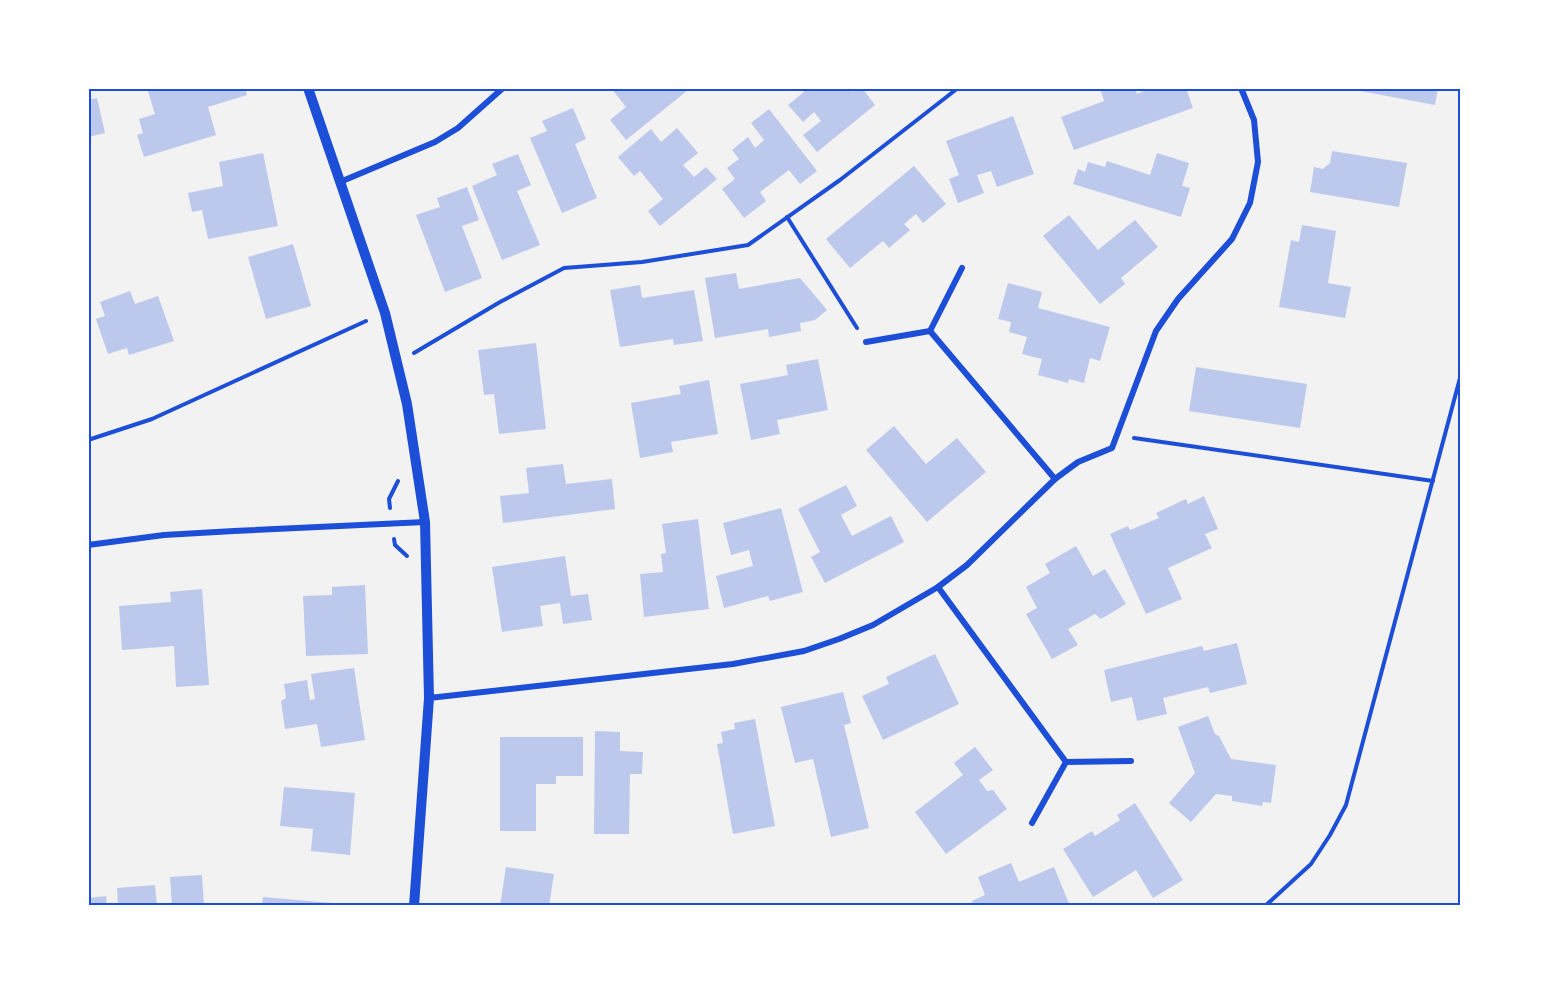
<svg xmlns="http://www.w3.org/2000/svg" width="1549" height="994" viewBox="0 0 1549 994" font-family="'Work Sans',sans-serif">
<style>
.building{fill:#bdc9ec}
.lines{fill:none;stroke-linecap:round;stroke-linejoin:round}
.path{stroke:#1d4ed8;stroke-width:4}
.minor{stroke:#1d4ed8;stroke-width:6}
.tertiary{stroke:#1d4ed8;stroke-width:10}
.neatline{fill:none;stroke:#1d4ed8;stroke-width:2}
</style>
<rect width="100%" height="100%" fill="#f2f2f2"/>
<g class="building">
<polygon points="147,88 245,88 247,95 208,107 216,135 144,157 137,135 143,133 139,119 155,114"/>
<polygon points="611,88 687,88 688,90 626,140 610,120 626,107"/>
<polygon points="804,88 850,88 853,92 858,88 862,88 875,105 817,152 803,135 821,121 814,112 803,122 788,105 804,92"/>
<polygon points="1100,88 1135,88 1137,94 1151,88 1186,88 1193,108 1074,150 1061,117 1104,101"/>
<polygon points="1355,88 1438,88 1435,105 1355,90"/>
<polygon points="97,98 105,133 88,137 88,100"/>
<polygon points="573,108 586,139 575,144 597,198 562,213 530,138 547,131 542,121"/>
<polygon points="769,109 817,171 800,184 789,170 760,192 766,201 744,218 722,189 735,179 727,168 739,159 732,150 748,137 755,148 764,140 751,123"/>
<polygon points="1013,116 1034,174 997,187 991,171 977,175 984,193 958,203 949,179 959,175 946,141"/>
<polygon points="677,128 698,153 683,165 694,177 706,167 717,179 660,226 648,211 663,199 640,171 634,176 618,157 651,129 661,142"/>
<polygon points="1332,151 1407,163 1399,207 1310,192 1314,167 1323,169 1330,163"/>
<polygon points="263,153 278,226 208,239 202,210 192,212 188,193 223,186 219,162"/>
<polygon points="1157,153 1189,163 1182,186 1190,188 1181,217 1073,184 1078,169 1085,172 1088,162 1105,167 1107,161 1150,175"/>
<polygon points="518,154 531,185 517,191 540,245 502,260 472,186 497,175 492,164"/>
<polygon points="914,166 946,204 923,223 916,214 904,224 910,230 889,248 883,241 850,268 826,239"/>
<polygon points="467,187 479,220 462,226 482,278 445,292 416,215 440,207 437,198"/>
<polygon points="1069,215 1098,250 1135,220 1158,247 1121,278 1125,284 1100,304 1043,236"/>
<polygon points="1302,225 1336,231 1328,283 1351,287 1345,318 1279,307 1291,240 1299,242"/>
<polygon points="293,244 311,306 266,319 248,257"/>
<polygon points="736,273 739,289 800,278 827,310 815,320 800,323 801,331 769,337 768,329 715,338 705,278"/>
<polygon points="1008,283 1042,292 1038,308 1110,327 1100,361 1090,358 1084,383 1069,379 1068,383 1038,375 1042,359 1022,354 1027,337 1009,332 1011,322 998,319"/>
<polygon points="640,285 642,298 694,290 703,341 674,345 673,339 620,347 610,290"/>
<polygon points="130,291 135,304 158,296 174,341 129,355 127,348 108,354 96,319 105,316 100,302"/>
<polygon points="536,343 546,429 499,434 494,394 484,395 478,350"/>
<polygon points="818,359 828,410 777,420 780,434 751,440 740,384 788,375 786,365"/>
<polygon points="1196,367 1307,384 1300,428 1189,411"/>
<polygon points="709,380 718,434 671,442 673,452 640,458 631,403 681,394 679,386"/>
<polygon points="894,426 926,464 957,438 986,472 927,522 866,450"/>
<polygon points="563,464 566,484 612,479 615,509 503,523 500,496 529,493 526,468"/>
<polygon points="846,485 857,506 841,515 852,536 891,516 904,542 825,583 811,557 820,552 798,509"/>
<polygon points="1204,496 1218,529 1205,534 1212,548 1168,568 1182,599 1146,614 1110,534 1128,526 1130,530 1159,518 1156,513 1186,499 1188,504"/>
<polygon points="781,508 803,592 770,601 768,596 724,608 716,576 753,566 749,550 731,555 723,523"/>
<polygon points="698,519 709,609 644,617 640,574 663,572 661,554 666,553 662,524"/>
<polygon points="1076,546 1093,576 1105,569 1126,604 1101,619 1095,614 1068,629 1078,645 1052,659 1026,614 1037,608 1026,587 1050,573 1045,564"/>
<polygon points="565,556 571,596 588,594 592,620 563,624 560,603 540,606 543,626 502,632 492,567"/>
<polygon points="365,585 368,654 306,656 303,596 332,595 332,587"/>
<polygon points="202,589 209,685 176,687 174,646 122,650 119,606 171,602 170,592"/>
<polygon points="1237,643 1247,684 1210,693 1208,687 1163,698 1167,714 1137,721 1132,697 1111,702 1104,670 1202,646 1204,651"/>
<polygon points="935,654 959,704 883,740 862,696 889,684 886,677"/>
<polygon points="354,668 365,740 321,747 317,724 285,729 281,701 286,698 284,684 307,680 310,700 315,699 311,674"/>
<polygon points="843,692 851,723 844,725 869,828 831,837 813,759 795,763 781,707"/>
<polygon points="1208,716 1215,734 1219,736 1231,759 1276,765 1271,803 1263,802 1262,806 1232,801 1232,796 1216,794 1191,822 1169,803 1195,773 1178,727"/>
<polygon points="755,719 775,826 733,834 717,744 723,743 721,732 735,729 734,723"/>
<polygon points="595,731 620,732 620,751 643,752 642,774 630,774 629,834 594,834"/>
<polygon points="500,737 583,737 583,776 556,776 556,784 536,784 536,831 500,831"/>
<polygon points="975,747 993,770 979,780 987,791 993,790 1007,809 946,854 915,812 963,775 954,763"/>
<polygon points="284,787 355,793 350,855 311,851 313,829 280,826"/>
<polygon points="1135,803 1183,880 1153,898 1136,870 1093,897 1063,849 1092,831 1095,836 1120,820 1117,815"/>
<polygon points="1011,863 1019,882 1054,867 1070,906 974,906 972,901 985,895 978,877"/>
<polygon points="506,867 554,874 549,906 500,906"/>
<polygon points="202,875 204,906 172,906 170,877"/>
<polygon points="155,885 157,906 118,906 117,888"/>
<polygon points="106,896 107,906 88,906 88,898"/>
<polygon points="263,897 343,904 343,906 262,906"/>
</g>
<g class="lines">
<g class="path">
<polyline points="787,217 857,328"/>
<polyline points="414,353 500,302 564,268 642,262 748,245 840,180 958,88"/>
<polyline points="1134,438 1433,481"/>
<polyline points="88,440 152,419 366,321"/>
<polyline points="390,508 389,499 398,481"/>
<polyline points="394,539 395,545 407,556"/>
<polyline points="1265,906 1311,864 1330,835 1346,805 1460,378"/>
</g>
<g class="minor">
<polyline points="340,182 435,142 458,128 503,88"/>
<polyline points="930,331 1055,479"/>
<polyline points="866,342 930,331 962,268"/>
<polyline points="88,545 164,535 234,531 425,522"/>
<polyline points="938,587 1066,762"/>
<polyline points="429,698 733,664 804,651 839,639 873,625 938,587 967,565 1055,479 1078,462 1112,448 1156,331 1178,299 1232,239 1250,203 1258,162 1254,120 1241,88"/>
<polyline points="1032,823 1066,762 1131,761"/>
</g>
<polyline class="tertiary" points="308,88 385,313 407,404 425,522 429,698 414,906"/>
</g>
<rect width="1549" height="994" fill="none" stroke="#ffffff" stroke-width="180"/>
<rect x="90" y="90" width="1369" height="814" class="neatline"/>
</svg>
